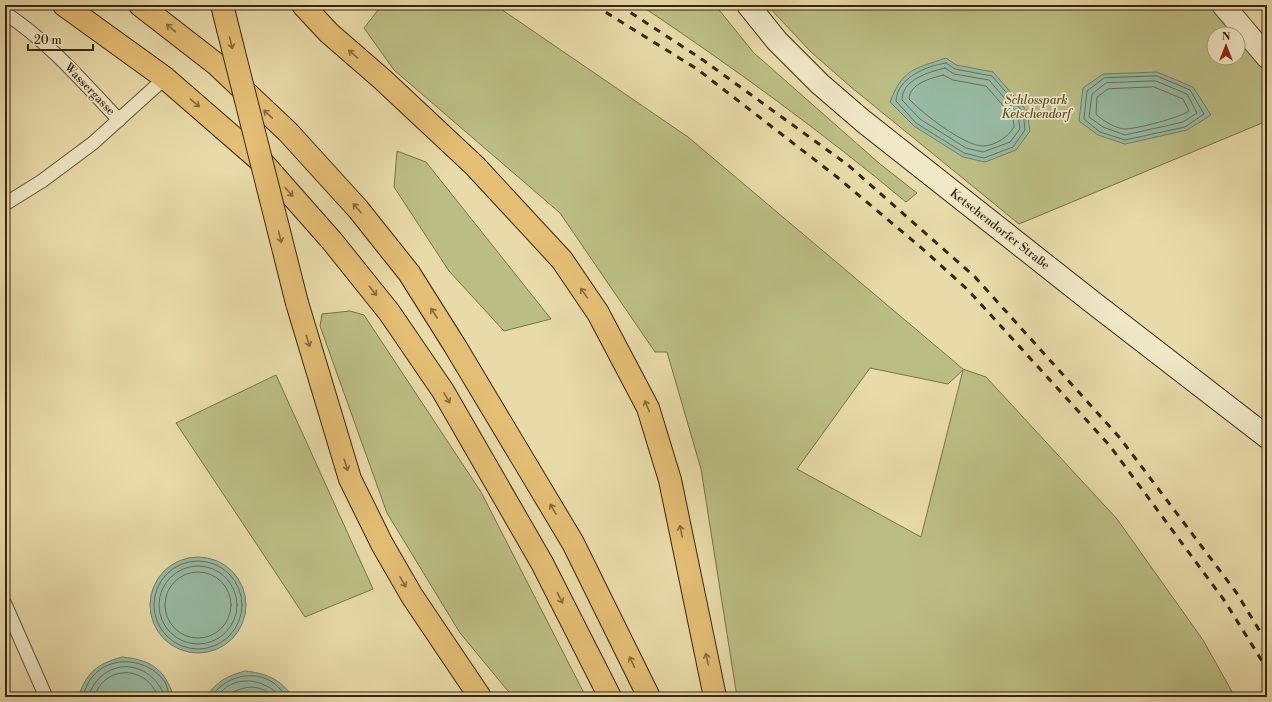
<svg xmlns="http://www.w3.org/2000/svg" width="1272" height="702" viewBox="0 0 1272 702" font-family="'Libre Bodoni',serif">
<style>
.green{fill:#bbbe84;stroke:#7a7248;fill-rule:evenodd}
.water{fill:#98bba5;stroke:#727f68}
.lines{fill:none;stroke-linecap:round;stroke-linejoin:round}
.shore{stroke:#687059;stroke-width:1}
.lane-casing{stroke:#645334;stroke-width:15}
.street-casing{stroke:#645334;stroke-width:24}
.secondary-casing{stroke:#38260d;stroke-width:24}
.highway-casing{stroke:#38260d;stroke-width:24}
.lane{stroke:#f0e8c7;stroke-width:13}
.street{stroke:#f0e8c7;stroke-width:22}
.secondary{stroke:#f0e8c7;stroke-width:22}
.highway{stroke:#e4be74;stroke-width:22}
.rail{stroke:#38260d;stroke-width:3;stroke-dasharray:7 7;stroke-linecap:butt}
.highway-bridge-casing{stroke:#38260d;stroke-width:24;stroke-linecap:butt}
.highway-bridge{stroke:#e4be74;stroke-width:22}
.oneway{stroke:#856a3b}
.labels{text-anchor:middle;stroke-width:3.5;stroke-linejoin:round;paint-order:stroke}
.street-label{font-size:12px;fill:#38260d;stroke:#f0e8c7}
.park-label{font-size:12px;font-style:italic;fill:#594c2b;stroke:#f0e8c7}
</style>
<rect width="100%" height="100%" fill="#e8dba9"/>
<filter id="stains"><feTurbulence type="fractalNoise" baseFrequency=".005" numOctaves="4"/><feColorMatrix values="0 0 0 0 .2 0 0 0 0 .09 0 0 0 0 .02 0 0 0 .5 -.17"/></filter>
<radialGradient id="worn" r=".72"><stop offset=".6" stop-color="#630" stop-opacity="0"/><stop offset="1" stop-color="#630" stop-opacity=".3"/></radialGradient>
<g class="green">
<path d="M382 5H495L688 137 963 369 986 377 1117 519 1203 640 1235 697H737L701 469 667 352H655L560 213 394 70 364 28ZM870 368 948 384 963 370 921 537 797 469Z"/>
<path d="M644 5H715L754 53 880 164 917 193 906 202C822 132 734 68 643 7Z"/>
<polygon points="767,5 1212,5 1235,34 1214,34 1214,58 1238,58 1238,37 1267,74 1267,121 1019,224 851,87 811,52"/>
<polygon points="397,151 426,162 551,319 504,331 449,271 394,187"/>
<polygon points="350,311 364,315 481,492 586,697 513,697 460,633 387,513 320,326 322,314"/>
<polygon points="276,375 373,589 305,617 176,423"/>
</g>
<g class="water">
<path d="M946 58 956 65 993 72 1027 111 1030 131 1016 150 985 162 963 157 914 126 890 102C903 68 915 69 946 58Z"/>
<polygon points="1157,72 1193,87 1211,115 1187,130 1125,144 1098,135 1079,121 1083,88 1103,74"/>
<circle cx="198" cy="605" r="48"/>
<path d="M122 657C152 660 164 669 174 697H78C87 672 97 664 122 657Z"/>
<path d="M245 671C264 673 282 679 292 697H206C217 681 227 676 245 671Z"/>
</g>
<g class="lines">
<g class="shore">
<path d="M946 63 955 69 992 76 1023 112 1025 130 1013 147 984 158 964 153 916 123 896 101C897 78 926 66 946 63Z"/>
<path d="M945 68 954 74 989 80 1018 114 1020 129 1010 142 983 152 966 148 920 119 902 100C902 80 928 72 945 68Z"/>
<path d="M943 75 953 80 986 86 1013 117 1014 127C1008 137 996 145 984 146 965 147 921 112 909 99 910 83 930 79 943 75Z"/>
<polygon points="1157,76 1190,90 1204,114 1185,127 1125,140 1100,132 1084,119 1087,91 1104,78"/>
<polygon points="1156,81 1187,94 1197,113 1183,122 1125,135 1103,127 1089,117 1092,94 1106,83"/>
<path d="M1154 87 1183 99 1189 111C1179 118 1139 128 1126 129 1116 129 1103 121 1096 114L1097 97 1108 89Z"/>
<circle cx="198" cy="605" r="44"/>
<circle cx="198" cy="605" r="39"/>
<circle cx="198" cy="605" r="33"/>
<path d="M83 697C85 690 87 683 92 677 111 654 148 658 165 682 167 686 168 692 170 697"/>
<path d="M88 697C102 656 150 657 165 697"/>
<path d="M94 697C105 664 147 665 158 697"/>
<path d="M211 697C225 676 253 669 274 683 279 687 283 693 287 697"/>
<path d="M217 697C233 673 264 678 281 697"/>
<path d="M225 697C240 686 259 682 273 697"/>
</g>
<defs>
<g id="lane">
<path d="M5 13C49 42 83 82 119 120"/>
<polyline points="5,204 42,181 93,143 165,78"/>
<polyline points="5,604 46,697"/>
</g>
<polyline id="street" points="1223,5 1267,57"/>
<polyline id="secondary" points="748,5 777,41 820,84 863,121 1091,301 1267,437"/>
<g id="highway">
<polyline points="64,5 165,78 264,164 332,241 389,312 443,391 542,563 610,697"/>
<polyline points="140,5 216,64 288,132 358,209 409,273 455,346 573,543 649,697"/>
<polyline points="303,5 329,33 382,79 475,166 562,260 598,313 648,408 670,480 715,697"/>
<polyline points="297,303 350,479 382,544 412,596 480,697"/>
</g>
</defs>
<use href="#lane" class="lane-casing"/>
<use href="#street" class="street-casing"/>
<use href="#secondary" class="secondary-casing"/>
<use href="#highway" class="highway-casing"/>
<use href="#lane" class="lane"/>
<use href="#street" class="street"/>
<use href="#secondary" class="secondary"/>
<use href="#highway" class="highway"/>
<g class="rail">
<polyline points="594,5 697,69 837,177 925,251 968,290 1110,446 1224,600 1267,669"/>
<polyline points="619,5 703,60 848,165 975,277 1120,438 1236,592 1267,643"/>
</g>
<defs>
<polyline id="highway-bridge" points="222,5 297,303"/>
</defs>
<use href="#highway-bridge" class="highway-bridge-casing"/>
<use href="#highway-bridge" class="highway-bridge"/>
</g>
<defs><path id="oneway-shaft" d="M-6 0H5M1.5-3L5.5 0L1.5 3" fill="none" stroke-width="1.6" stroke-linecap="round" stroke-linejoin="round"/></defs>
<g class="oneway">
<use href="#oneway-shaft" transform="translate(171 28) rotate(-141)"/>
<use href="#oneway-shaft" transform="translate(231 43) rotate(76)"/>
<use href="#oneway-shaft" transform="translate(353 54) rotate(-139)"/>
<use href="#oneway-shaft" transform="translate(195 103) rotate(40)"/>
<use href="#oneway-shaft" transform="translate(268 114) rotate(-137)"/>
<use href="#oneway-shaft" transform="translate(289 192) rotate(48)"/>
<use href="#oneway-shaft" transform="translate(357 208) rotate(-131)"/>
<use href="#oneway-shaft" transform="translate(280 237) rotate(76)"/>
<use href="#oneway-shaft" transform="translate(373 291) rotate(52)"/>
<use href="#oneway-shaft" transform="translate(584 293) rotate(-125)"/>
<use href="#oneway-shaft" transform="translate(434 313) rotate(-123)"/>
<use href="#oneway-shaft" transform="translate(308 341) rotate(73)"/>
<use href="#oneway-shaft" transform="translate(447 398) rotate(60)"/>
<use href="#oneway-shaft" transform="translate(647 406) rotate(-113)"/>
<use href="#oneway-shaft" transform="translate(346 465) rotate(72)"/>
<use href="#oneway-shaft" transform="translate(553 509) rotate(-121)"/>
<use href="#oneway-shaft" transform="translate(681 531) rotate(-102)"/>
<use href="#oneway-shaft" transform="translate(403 582) rotate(60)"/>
<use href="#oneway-shaft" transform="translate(560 598) rotate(63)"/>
<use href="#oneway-shaft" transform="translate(707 659) rotate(-102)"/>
<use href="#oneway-shaft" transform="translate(632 662) rotate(-116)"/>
</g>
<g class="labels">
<g class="street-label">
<text transform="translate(90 89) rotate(46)" y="4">Wassergasse</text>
<text transform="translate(1000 229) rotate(38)" y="4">Ketschendorfer Straße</text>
</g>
<g class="park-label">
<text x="1036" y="104">Schlosspark<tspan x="1036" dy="14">Ketschendorf</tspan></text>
</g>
</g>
<rect width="1272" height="702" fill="none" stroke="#e8dba9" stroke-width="20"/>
<rect x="6" y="6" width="1260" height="690" fill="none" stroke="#38260d" stroke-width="2"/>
<rect x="10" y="10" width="1252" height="682" fill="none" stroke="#38260d"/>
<g transform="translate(1226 46)"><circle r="19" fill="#f0e8c7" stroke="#a69a7d"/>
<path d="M0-3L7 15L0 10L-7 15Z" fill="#8f2418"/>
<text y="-6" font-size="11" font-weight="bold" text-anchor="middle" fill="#38260d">N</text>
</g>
<path d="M28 44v6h65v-6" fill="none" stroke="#38260d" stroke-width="2"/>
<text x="34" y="44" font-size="12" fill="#38260d" stroke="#f0e8c7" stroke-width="3" paint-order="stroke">20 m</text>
<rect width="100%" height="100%" filter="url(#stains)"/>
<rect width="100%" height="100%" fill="url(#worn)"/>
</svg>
